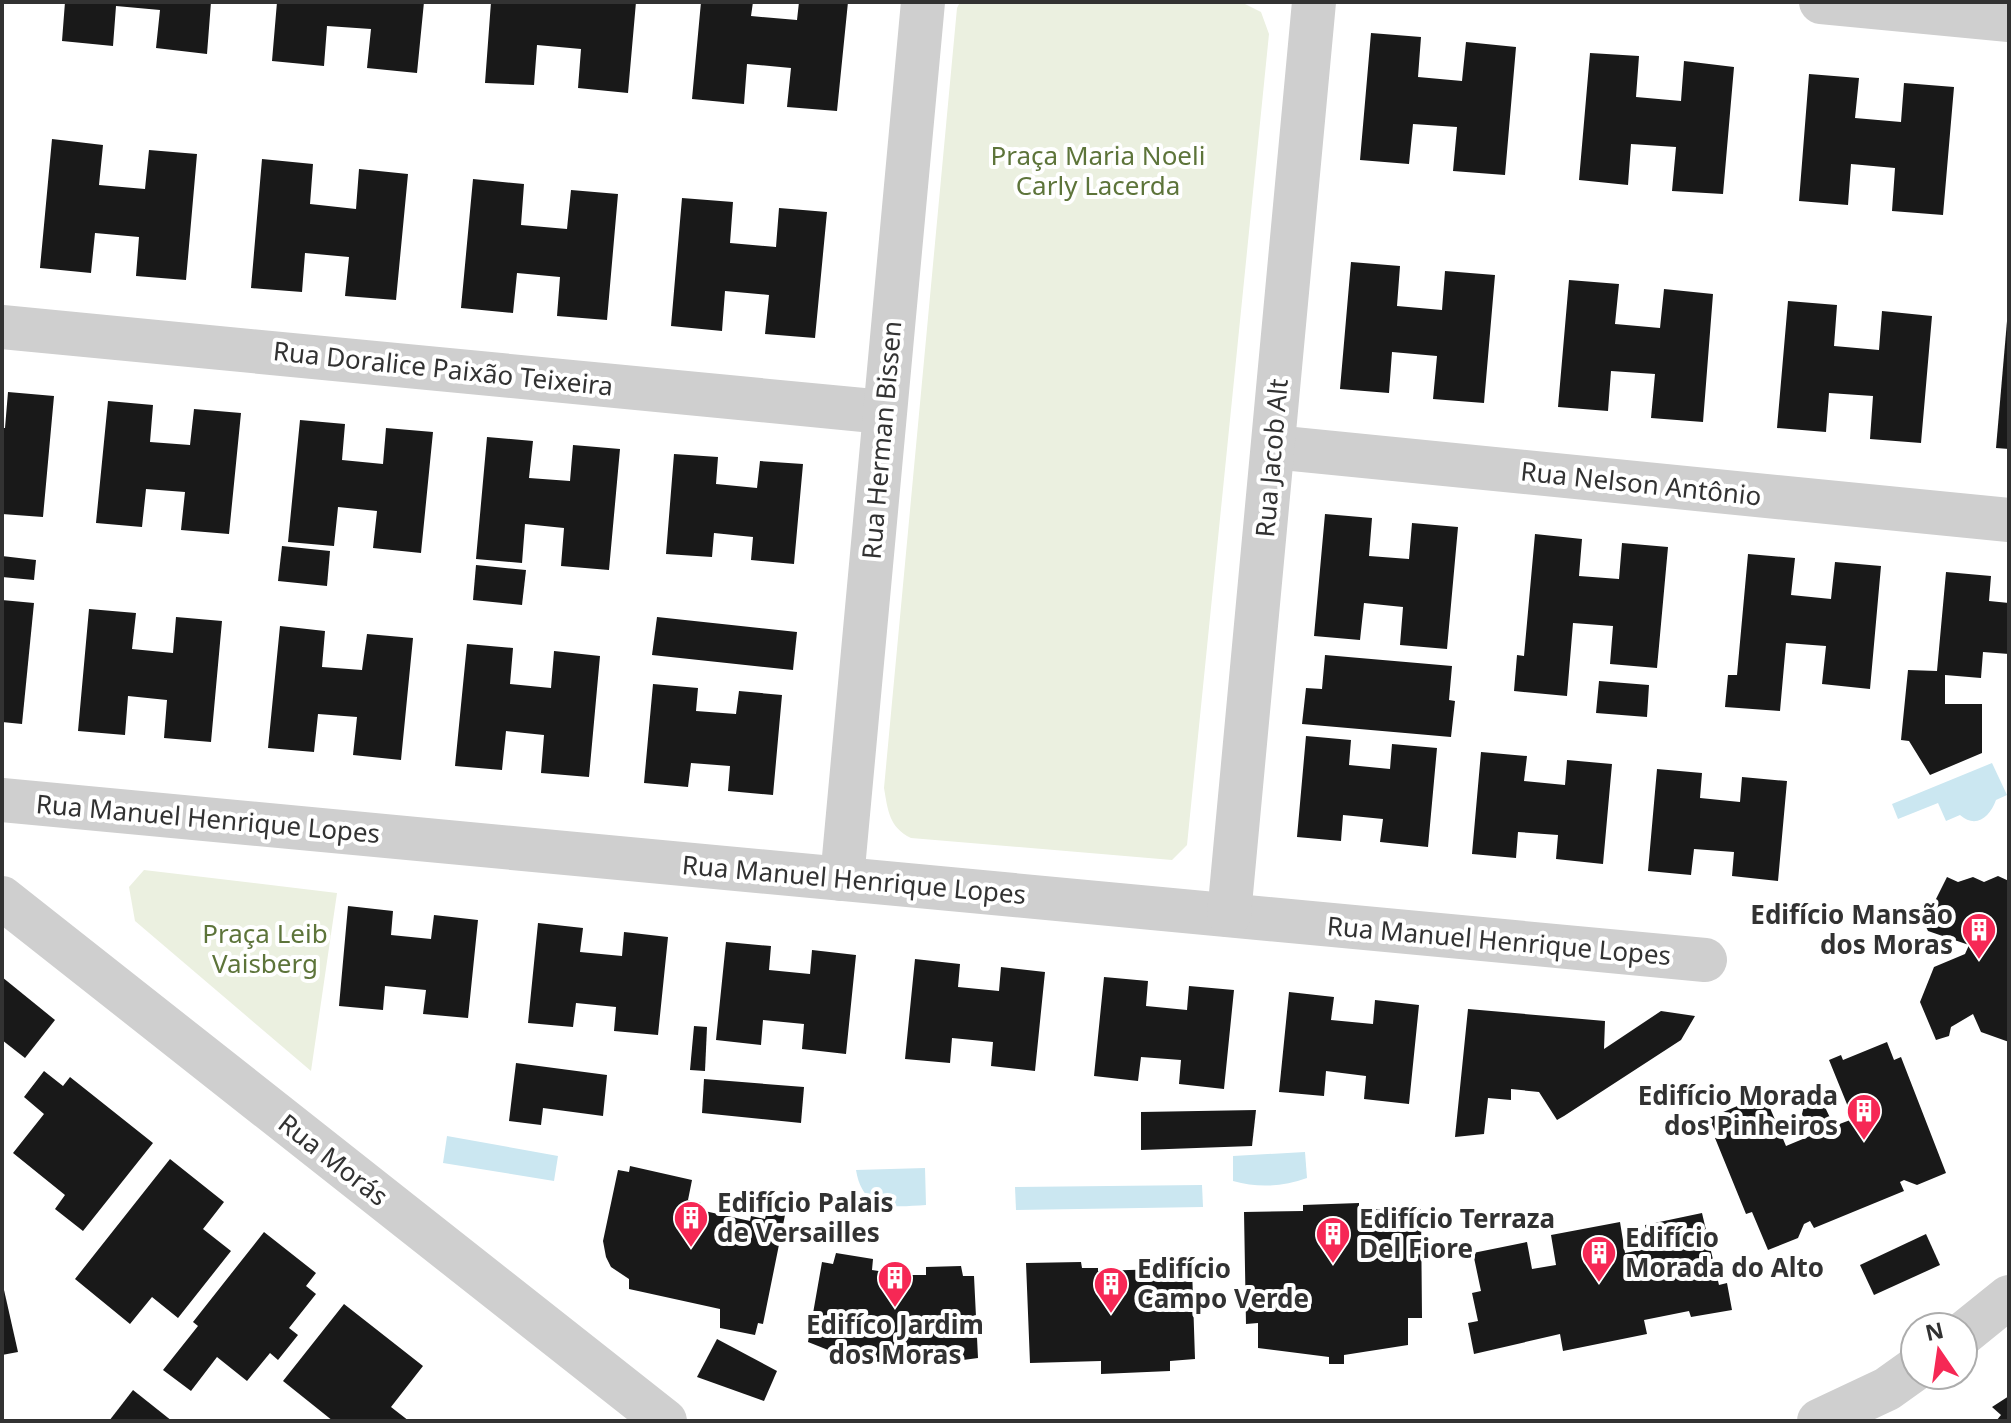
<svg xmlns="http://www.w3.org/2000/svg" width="2011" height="1423" viewBox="0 0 2011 1423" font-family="'Noto Sans',sans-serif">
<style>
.green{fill:#ebf0e0}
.water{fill:#cbe7f1}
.building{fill:#191919}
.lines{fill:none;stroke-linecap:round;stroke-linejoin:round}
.minor{stroke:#cfcfcf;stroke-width:44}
.labels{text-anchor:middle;stroke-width:8;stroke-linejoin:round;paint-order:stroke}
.park-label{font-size:26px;fill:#5d743a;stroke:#fff}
.street-label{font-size:26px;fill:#323232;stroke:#fff}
.poi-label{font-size:26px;font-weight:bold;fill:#323232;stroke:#fff;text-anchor:start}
</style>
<rect width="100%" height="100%" fill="#fff"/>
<g class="green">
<path d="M960 2 1245 4 1261 12 1269 34 1187 845 1172 860 911 838C889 827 888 811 884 788L957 8Z"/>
<polygon points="144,870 337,893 311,1071 135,921 129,887"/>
</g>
<g class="water">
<path d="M1992 763 2007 795 1996 800C1990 817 1976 829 1960 815L1946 821 1938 803 1898 819 1892 804Z"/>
<polygon points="447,1136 558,1156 554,1181 443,1163"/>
<path d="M1305 1152 1307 1178C1282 1187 1258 1188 1233 1181V1156Z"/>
<path d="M925 1168 926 1205C892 1207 863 1212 856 1170Z"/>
<polygon points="1202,1185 1203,1207 1016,1210 1015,1187"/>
</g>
<g class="building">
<polygon points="65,2 211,2 207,54 156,48 160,10 116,6 113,46 62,41"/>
<polygon points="277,2 424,2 417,73 367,68 371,29 327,26 324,66 272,61"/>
<polygon points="491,2 636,2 628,93 578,88 581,49 537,45 534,85 485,83"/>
<polygon points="701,2 753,2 751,16 797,20 799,2 848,2 837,111 787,107 791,68 747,64 744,104 692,99"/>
<polygon points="1371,33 1421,37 1418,77 1462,81 1466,42 1516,47 1505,175 1453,171 1457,127 1413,124 1409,164 1360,160"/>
<polygon points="1590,53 1639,56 1636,97 1681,101 1684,61 1734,67 1723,194 1672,191 1676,147 1631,144 1628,185 1579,180"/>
<polygon points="1809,74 1859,78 1855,118 1901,122 1904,83 1954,87 1943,215 1892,211 1895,168 1851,164 1848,205 1799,201"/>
<polygon points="52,139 103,145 99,185 145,189 149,150 197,154 186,280 136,276 139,237 95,233 91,273 40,268"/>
<polygon points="262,159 313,164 310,204 356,209 359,169 408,174 396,300 345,296 349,257 305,253 302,292 251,288"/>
<polygon points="473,179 524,184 521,225 567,229 571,190 618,194 607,320 557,316 560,277 517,273 513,313 461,308"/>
<polygon points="682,198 733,202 730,243 776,247 779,208 827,212 815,338 765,334 769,295 725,291 722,331 671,326"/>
<polygon points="1351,262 1400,266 1397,306 1442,310 1445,271 1495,275 1484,403 1433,399 1437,356 1392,352 1389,393 1340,389"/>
<polygon points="1569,280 1619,284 1615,324 1660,328 1664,289 1713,294 1703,422 1651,418 1655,374 1611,371 1608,411 1558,407"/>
<polygon points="1788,301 1837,305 1834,346 1879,350 1882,311 1932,316 1921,443 1870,439 1873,396 1829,393 1826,432 1777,428"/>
<polygon points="2007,321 2009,321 2009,449 1996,448"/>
<polygon points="8,392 54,396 43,517 2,514 2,428 5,428"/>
<polygon points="108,401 153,405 150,442 190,445 194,409 241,413 229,534 181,530 185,492 146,489 142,527 96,523"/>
<polygon points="300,420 345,424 342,460 383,464 386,428 433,432 421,553 373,548 377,511 338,507 334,546 288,542"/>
<polygon points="487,437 533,441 529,478 570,481 573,445 620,449 609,570 561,566 564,528 525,524 522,563 476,559"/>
<polygon points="674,454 718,457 716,484 757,488 760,461 803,464 794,564 751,560 753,537 714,533 712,557 666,554"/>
<polygon points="1325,514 1372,518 1369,556 1409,559 1412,523 1458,527 1447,649 1400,645 1403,607 1364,603 1360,640 1314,636"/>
<polygon points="1535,534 1582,539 1579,576 1619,579 1622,543 1668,547 1657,668 1610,664 1613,626 1573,623 1567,696 1514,691 1517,655 1524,656"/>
<polygon points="282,546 330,551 327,586 278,581"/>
<polygon points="1748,554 1795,558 1791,595 1831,599 1835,562 1881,566 1870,689 1822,684 1826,646 1786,643 1780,711 1725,707 1728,675 1737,675"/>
<polygon points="2,556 36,560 34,580 2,577"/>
<polygon points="476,565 526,570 522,605 473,600"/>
<polygon points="1946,572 1991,576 1989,601 2009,603 2009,654 1983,652 1981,678 1945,675 1945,704 1982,704 1982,753 1930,775 1909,741 1901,740 1908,670 1937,671"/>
<polygon points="2,600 34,603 22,724 2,722"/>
<polygon points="89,609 136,613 132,649 173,653 176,617 222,621 211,742 164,738 167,700 128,696 125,735 78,731"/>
<polygon points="657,617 797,632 793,670 652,655"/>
<polygon points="280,626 325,631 322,667 362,670 367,634 413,638 401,760 353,755 357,717 318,714 314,752 268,748"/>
<polygon points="467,644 513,648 510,684 551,688 554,651 600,656 589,777 541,773 544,735 506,731 502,770 455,766"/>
<polygon points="1325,655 1452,666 1449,700 1455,701 1451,737 1302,724 1306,688 1322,689"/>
<polygon points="1599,681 1649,685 1647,717 1596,713"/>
<polygon points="653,684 698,688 696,711 736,714 739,691 782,695 773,795 728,791 730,766 691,763 688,787 644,783"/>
<polygon points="1306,736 1351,740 1349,765 1390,769 1392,744 1437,748 1428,847 1380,842 1383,819 1343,815 1341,841 1297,837"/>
<polygon points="1481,752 1527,756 1524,781 1565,785 1567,760 1612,764 1603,864 1556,859 1558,835 1518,832 1516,858 1472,854"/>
<polygon points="1657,769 1702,773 1700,798 1740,802 1742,777 1787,781 1778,881 1732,876 1734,852 1694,849 1691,875 1648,871"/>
<polygon points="1998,876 2009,881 2009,1042 1981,1032 1973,1014 1951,1027 1949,1036 1936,1040 1920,1002 1934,967 1965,954 1969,945 1928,931 1918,910 1934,903 1947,877 1958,882 1973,877 1984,882"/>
<polygon points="348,906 393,911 391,935 431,939 434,915 478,920 468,1018 423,1014 426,990 385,986 383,1010 339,1006"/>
<polygon points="538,923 583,928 580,952 622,956 624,932 668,937 658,1035 614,1031 616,1007 576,1003 573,1027 528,1023"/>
<polygon points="726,942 771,946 769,970 810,974 812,950 856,955 846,1054 802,1049 804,1024 763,1020 761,1045 716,1040"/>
<polygon points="915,959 960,964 958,987 999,991 1001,967 1045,972 1035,1071 991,1066 993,1042 952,1038 950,1063 905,1059"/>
<polygon points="2,977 55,1020 25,1058 2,1040"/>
<polygon points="1104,977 1148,981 1146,1006 1187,1010 1189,986 1234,990 1224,1089 1179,1084 1181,1060 1141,1057 1138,1081 1094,1076"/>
<polygon points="1289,992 1334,997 1331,1020 1373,1024 1375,1000 1419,1005 1409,1104 1364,1099 1366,1076 1326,1071 1324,1096 1279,1092"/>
<polygon points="1468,1009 1605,1021 1604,1049 1661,1011 1695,1016 1681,1040 1564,1116 1557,1120 1539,1092 1511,1089 1511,1100 1488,1098 1484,1134 1455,1137"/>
<polygon points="694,1026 707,1027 705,1071 690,1070"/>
<polygon points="1887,1042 1894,1060 1901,1057 1946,1173 1917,1185 1904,1180 1900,1182 1904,1191 1814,1228 1810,1221 1804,1224 1798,1238 1768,1250 1752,1212 1746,1214 1715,1138 1718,1137 1709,1118 1754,1099 1752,1093 1762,1089 1786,1146 1810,1136 1802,1114 1805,1102 1814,1098 1823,1103 1834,1126 1853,1119 1829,1060 1841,1055 1843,1060"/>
<polygon points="516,1063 607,1075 603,1116 543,1108 541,1125 509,1121"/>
<polygon points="44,1071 63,1086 70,1077 153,1143 83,1231 55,1209 65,1195 13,1153 44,1114 24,1097"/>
<polygon points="704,1079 804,1087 801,1123 702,1113"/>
<polygon points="1256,1110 1252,1146 1141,1150 1141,1112"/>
<polygon points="170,1159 224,1202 203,1229 231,1251 178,1318 152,1297 130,1324 75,1279"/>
<polygon points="630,1166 692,1180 688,1200 701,1203 700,1210 750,1221 751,1216 765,1219 767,1211 785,1215 763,1324 758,1323 755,1335 720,1328 720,1309 629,1289 629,1279 611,1267 606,1257 603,1241 618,1170 629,1172"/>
<polygon points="1359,1203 1359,1209 1421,1209 1422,1318 1408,1318 1408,1345 1344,1355 1344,1364 1329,1364 1329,1357 1258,1348 1258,1323 1246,1324 1244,1212 1303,1211 1303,1205"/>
<polygon points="1702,1213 1719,1285 1727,1283 1732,1310 1691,1317 1689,1311 1644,1320 1647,1334 1563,1351 1560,1334 1474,1354 1468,1323 1478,1321 1472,1293 1481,1291 1473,1253 1527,1242 1532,1269 1556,1265 1551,1235 1620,1222 1625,1253 1650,1248 1645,1225"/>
<polygon points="264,1232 316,1273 306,1286 316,1294 289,1328 298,1335 278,1360 270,1353 247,1381 217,1357 191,1391 163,1370 198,1326 193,1322"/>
<polygon points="1926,1234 1940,1265 1874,1295 1860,1265"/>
<polygon points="836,1253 873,1259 872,1270 892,1273 893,1263 904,1263 906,1275 926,1275 926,1267 961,1266 963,1276 974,1276 978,1358 926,1365 900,1365 846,1357 808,1342 822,1262 833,1264"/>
<polygon points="1081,1262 1082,1268 1098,1268 1098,1271 1192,1268 1195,1359 1170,1361 1170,1371 1101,1374 1101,1361 1030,1363 1026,1263"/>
<polygon points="2,1281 18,1352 2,1355"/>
<polygon points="344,1304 423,1366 391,1407 409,1421 333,1421 283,1381"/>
<polygon points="717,1339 777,1371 764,1401 697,1377"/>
<polygon points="133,1390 172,1421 109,1421"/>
<polygon points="2009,1396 2009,1421 1996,1421 2001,1415 1992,1407"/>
</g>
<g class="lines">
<g class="minor">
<polyline points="1821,2 2009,20"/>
<polyline points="2,327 884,412"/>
<polyline points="1273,447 2009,520"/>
<polyline points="2,800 1705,960"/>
<polyline points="842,879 923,2"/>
<polyline points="2,898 665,1421"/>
<polyline points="1229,915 1314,2"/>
<polyline points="1963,1334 2009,1297"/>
<polyline points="1819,1421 1887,1389 1915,1369"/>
</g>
</g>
<defs>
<symbol id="building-pin" viewBox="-11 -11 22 30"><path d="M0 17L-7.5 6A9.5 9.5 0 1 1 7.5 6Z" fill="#f62855" stroke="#fff"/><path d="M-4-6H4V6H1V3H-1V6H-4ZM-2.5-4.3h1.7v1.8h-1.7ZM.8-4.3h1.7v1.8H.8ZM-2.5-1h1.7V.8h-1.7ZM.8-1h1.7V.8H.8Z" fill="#fff"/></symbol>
</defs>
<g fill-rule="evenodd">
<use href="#building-pin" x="1959" y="910" width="40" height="54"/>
<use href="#building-pin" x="1844" y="1091" width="40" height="54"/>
<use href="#building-pin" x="671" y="1198" width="40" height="54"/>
<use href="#building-pin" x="1313" y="1214" width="40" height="54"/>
<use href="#building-pin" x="1579" y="1233" width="40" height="54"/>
<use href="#building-pin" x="875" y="1258" width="40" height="54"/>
<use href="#building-pin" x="1091" y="1264" width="40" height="54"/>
</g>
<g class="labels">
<g class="park-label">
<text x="1098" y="165">Praça Maria Noeli<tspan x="1098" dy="30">Carly Lacerda</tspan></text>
<text x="265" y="943">Praça Leib<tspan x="265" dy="30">Vaisberg</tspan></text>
</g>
<g class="street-label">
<text transform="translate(443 369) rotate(6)" y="9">Rua Doralice Paixão Teixeira</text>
<text transform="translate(882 440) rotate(-85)" y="9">Rua Herman Bissen</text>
<text transform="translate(1272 458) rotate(-85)" y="9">Rua Jacob Alt</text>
<text transform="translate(1641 484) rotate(6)" y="9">Rua Nelson Antônio</text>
<text transform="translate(208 819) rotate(5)" y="9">Rua Manuel Henrique Lopes</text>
<text transform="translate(854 880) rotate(5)" y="9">Rua Manuel Henrique Lopes</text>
<text transform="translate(1499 941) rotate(5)" y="9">Rua Manuel Henrique Lopes</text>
<text transform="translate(333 1160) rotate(38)" y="9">Rua Morás</text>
</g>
<g class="poi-label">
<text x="1953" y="924" text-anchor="end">Edifício Mansão<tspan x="1953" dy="30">dos Moras</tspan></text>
<text x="1838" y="1105" text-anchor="end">Edifício Morada<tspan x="1838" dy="30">dos Pinheiros</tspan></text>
<text x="717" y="1212">Edifício Palais<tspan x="717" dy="30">de Versailles</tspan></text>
<text x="1359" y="1228">Edifício Terraza<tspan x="1359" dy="30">Del Fiore</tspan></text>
<text x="1625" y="1247">Edifício<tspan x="1625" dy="30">Morada do Alto</tspan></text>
<text x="1137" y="1278">Edifício<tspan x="1137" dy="30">Campo Verde</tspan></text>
<text x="895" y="1334" text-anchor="middle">Edifíco Jardim<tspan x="895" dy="30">dos Moras</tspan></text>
</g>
</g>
<rect width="2011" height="1423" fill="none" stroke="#323232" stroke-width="8"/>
<g transform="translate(1939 1351) rotate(347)"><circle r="38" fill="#ffffff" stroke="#adadad" stroke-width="2"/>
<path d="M0-6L14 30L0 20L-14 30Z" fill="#f62855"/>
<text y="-12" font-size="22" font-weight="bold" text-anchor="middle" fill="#323232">N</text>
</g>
</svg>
